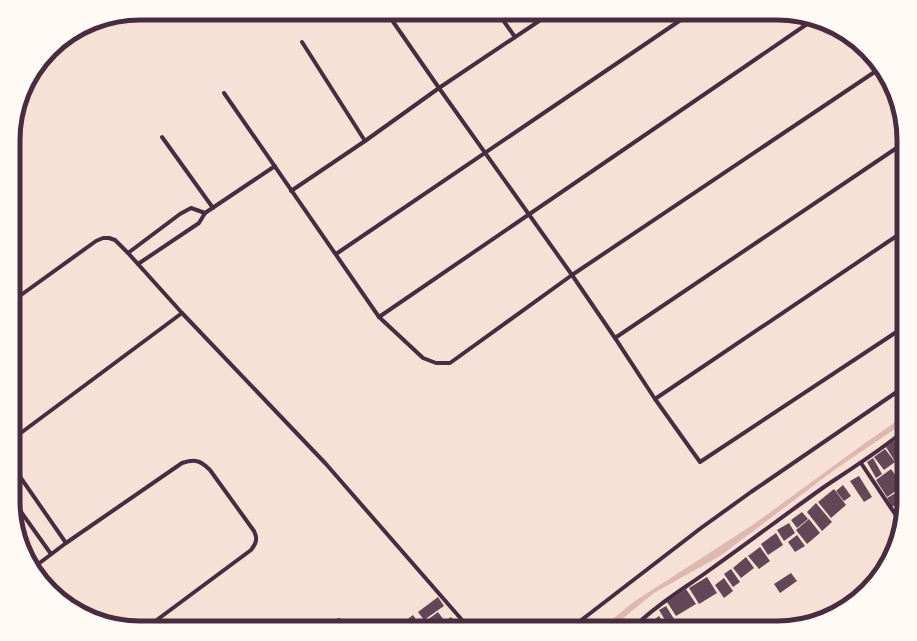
<svg xmlns="http://www.w3.org/2000/svg" width="917" height="641" viewBox="0 0 917 641" font-family="Quicksand,sans-serif">
<style>
.water{fill:#dcb8b0}
.building{fill:#644757}
.lines{fill:none;stroke-linecap:round;stroke-linejoin:round}
.minor{stroke:#4a2c40;stroke-width:4}
.rim{fill:none;stroke:#4a2c40;stroke-width:5}
</style>
<rect width="100%" height="100%" fill="#f7e1d7"/>
<polygon class="water" points="904,416 904,423 837,468 720,556 654,593 611,628 601,628 635,601 700,559 754,524 865,443"/>
<g class="building">
<polygon points="904,436 904,454 896,441"/>
<polygon points="894,441 904,457 904,458 896,463 886,447"/>
<polygon points="885,449 895,462 884,470 874,457"/>
<polygon points="873,458 882,474 876,478 867,462"/>
<polygon points="891,469 903,486 887,497 876,480"/>
<polygon points="859,476 872,497 864,502 850,481"/>
<polygon points="843,485 851,496 844,501 836,491"/>
<polygon points="834,489 846,505 831,518 818,502"/>
<polygon points="899,491 904,498 904,500 892,507 887,498"/>
<polygon points="816,503 832,522 822,531 807,512"/>
<polygon points="802,512 808,519 797,528 791,520"/>
<polygon points="809,519 820,533 807,544 796,530"/>
<polygon points="789,523 795,533 784,541 777,530"/>
<polygon points="776,533 783,545 768,555 761,544"/>
<polygon points="797,535 805,546 795,552 788,542"/>
<polygon points="760,547 770,561 759,569 748,556"/>
<polygon points="746,557 754,568 741,578 733,568"/>
<polygon points="731,569 740,582 733,587 724,574"/>
<polygon points="791,573 797,581 780,593 774,584"/>
<polygon points="707,577 717,593 699,604 689,588"/>
<polygon points="724,578 733,591 724,598 715,585"/>
<polygon points="686,589 696,604 676,616 667,602"/>
<polygon points="438,597 444,606 424,620 418,612"/>
<polygon points="666,606 679,627 678,628 670,628 659,610"/>
<polygon points="438,612 444,620 433,628 426,628 423,623"/>
<polygon points="413,615 422,628 396,628"/>
<polygon points="659,616 667,628 655,628 651,622"/>
<polygon points="451,617 457,625 453,628 436,628"/>
</g>
<g class="lines">
<g class="minor">
<polyline points="387,13 439,88 572,275 615,338 655,399 700,462 904,327"/>
<polyline points="498,13 515,37"/>
<polyline points="302,42 365,141"/>
<polyline points="224,93 379,317 423,358 436,363 450,363 572,275 879,69"/>
<polyline points="162,137 213,208"/>
<polyline points="291,191 365,141 439,88 551,13"/>
<polyline points="128,253 180,214 191,208 205,213"/>
<polyline points="336,254 691,13"/>
<polyline points="138,264 199,223 205,213 275,166"/>
<polyline points="14,300 96,241 103,238 109,238 115,240 128,253 182,313 326,464 469,628"/>
<polyline points="379,317 810,22"/>
<polyline points="615,338 904,143"/>
<polyline points="655,399 904,231"/>
<polyline points="14,438 182,313"/>
<polyline points="861,463 901,523"/>
<polyline points="14,468 66,543"/>
<polyline points="14,502 51,554"/>
<path d="M33 568 66 543 182 463C195 459 200 460 210 470L254 531C258 539 256 544 251 550L146 628"/>
<polyline points="327,628 339,620 346,628"/>
<polyline points="571,628 701,528 751,492 904,387"/>
<path d="M633 628C656 605 685 588 711 569 749 542 786 514 824 487 851 469 878 452 904 431"/>
</g>
</g>
<path d="M0 0H917V641H0ZM140 20H777A120 120 0 0 1 897 140V501A120 120 0 0 1 777 621H140A120 120 0 0 1 20 501V140A120 120 0 0 1 140 20Z" fill="#fffaf5" fill-rule="evenodd"/>
<path class="rim" d="M140 20H777A120 120 0 0 1 897 140V501A120 120 0 0 1 777 621H140A120 120 0 0 1 20 501V140A120 120 0 0 1 140 20Z"/>
</svg>
